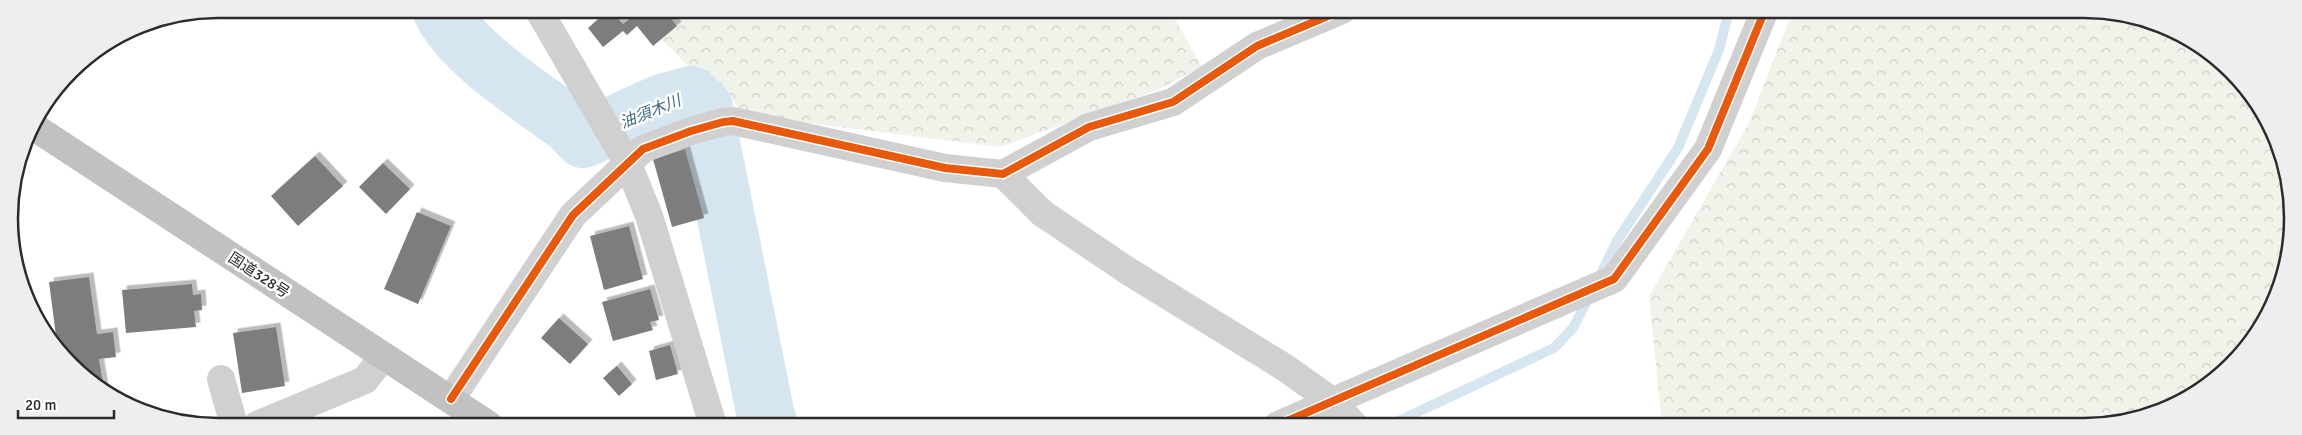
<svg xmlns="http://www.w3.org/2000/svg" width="2302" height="435" viewBox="0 0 2302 435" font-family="Signika,'Noto Sans JP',sans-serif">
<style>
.forest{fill:url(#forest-crowns)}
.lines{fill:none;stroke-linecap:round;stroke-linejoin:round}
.stream{stroke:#d6e6f0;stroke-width:10}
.river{stroke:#d6e6f0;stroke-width:58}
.building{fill:#7d7d7d;filter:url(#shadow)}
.minor{stroke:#d0d0d0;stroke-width:28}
.trunk{stroke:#c1c1c1;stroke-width:28}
.cycleway-casing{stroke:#fff;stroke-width:11}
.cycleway{stroke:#e8590c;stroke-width:8}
.labels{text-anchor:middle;stroke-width:5;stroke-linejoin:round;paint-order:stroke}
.street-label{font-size:15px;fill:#2b2b2b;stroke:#fff}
.water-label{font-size:16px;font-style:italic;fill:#3d6c8a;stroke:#fff}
.rim{fill:none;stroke:#2b2b2b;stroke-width:2.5}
</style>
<defs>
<pattern id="forest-crowns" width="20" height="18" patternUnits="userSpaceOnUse" patternTransform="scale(1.25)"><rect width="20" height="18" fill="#eff3ea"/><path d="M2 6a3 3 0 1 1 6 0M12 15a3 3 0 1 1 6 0" fill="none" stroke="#cdd0c9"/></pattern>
<filter id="shadow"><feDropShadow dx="4.5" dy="-4.5" stdDeviation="0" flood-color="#0004"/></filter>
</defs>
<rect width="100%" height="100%" fill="#fff"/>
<g class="forest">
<polygon points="632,9 1170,10 1202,67 1157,90 1000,147 743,115 722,85 689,67"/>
<polygon points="1793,10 2111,11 2189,37 2250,90 2286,163 2291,244 2272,310 2232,365 2165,410 2098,426 1662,425 1649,296 1750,121"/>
</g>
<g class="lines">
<g class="stream">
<polyline points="1598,280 1617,241 1678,148 1719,50 1729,10"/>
<polyline points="1390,425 1554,348 1573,328 1589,297"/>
</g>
<path class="river" d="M441 9C459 51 532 97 570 125L583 139 662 103 691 95 704 108 765 412 769 425"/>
</g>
<g class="building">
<polygon points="610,9 623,24 635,14 638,18 649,9 664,9 677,26 653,46 637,26 627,35 623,31 603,47 588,28"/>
<polygon points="685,149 704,218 672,227 653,159"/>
<polygon points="315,156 343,186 298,226 271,196"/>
<polygon points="383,163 410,189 386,214 359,187"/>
<polygon points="417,212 451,226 418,304 384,289"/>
<polygon points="629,226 643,279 604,290 590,236"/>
<polygon points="89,277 97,334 113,332 116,357 99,359 104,390 58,351 49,282"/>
<polygon points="192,284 193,295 201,294 202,310 194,311 196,327 126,333 122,290"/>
<polygon points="650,289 659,320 650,322 653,330 613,341 602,302"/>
<polygon points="559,318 588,344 570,364 541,338"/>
<polygon points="276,327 285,386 242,393 233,333"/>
<polygon points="670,345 678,374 656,380 649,351"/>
<polygon points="617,366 632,384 619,396 603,378"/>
</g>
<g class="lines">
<g class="minor">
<polyline points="538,9 628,164 649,216 713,425"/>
<polyline points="1003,174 1042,213 1128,271 1284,367 1332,401 1354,425"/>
<polyline points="221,379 234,425"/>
<polyline points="451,399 573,215 643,149 691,131 723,122 733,121 945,168 1003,174 1089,127 1173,102 1257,46 1342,10"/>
<polyline points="257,425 365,380 383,357"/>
<polyline points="1278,425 1614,279 1708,149 1765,10"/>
</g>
<polyline class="trunk" points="31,125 489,425"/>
<defs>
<g id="cycleway">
<polyline points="451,399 573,215 643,149 691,131 723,122 733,121 945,168 1003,174 1089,127 1173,102 1257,46 1342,10"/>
<polyline points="1278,425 1614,279 1708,149 1765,10"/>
</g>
</defs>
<use href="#cycleway" class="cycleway-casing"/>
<use href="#cycleway" class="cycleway"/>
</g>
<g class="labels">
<g class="street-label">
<text transform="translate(259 275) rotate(33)" y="5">国道328号</text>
</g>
<g class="water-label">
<text transform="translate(650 111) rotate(-22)" y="6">油須木川</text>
</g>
</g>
<path d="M0 0H2302V435H0ZM218 18H2084A200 200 0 0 1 2284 218V218A200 200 0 0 1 2084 418H218A200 200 0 0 1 18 218V218A200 200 0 0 1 218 18Z" fill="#eee" fill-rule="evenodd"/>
<path class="rim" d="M218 18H2084A200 200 0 0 1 2284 218V218A200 200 0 0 1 2084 418H218A200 200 0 0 1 18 218V218A200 200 0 0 1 218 18Z"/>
<path d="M18 410v8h96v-8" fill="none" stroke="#2b2b2b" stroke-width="2.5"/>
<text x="25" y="410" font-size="15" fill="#2b2b2b" stroke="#ffffff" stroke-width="4" paint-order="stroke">20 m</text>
</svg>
